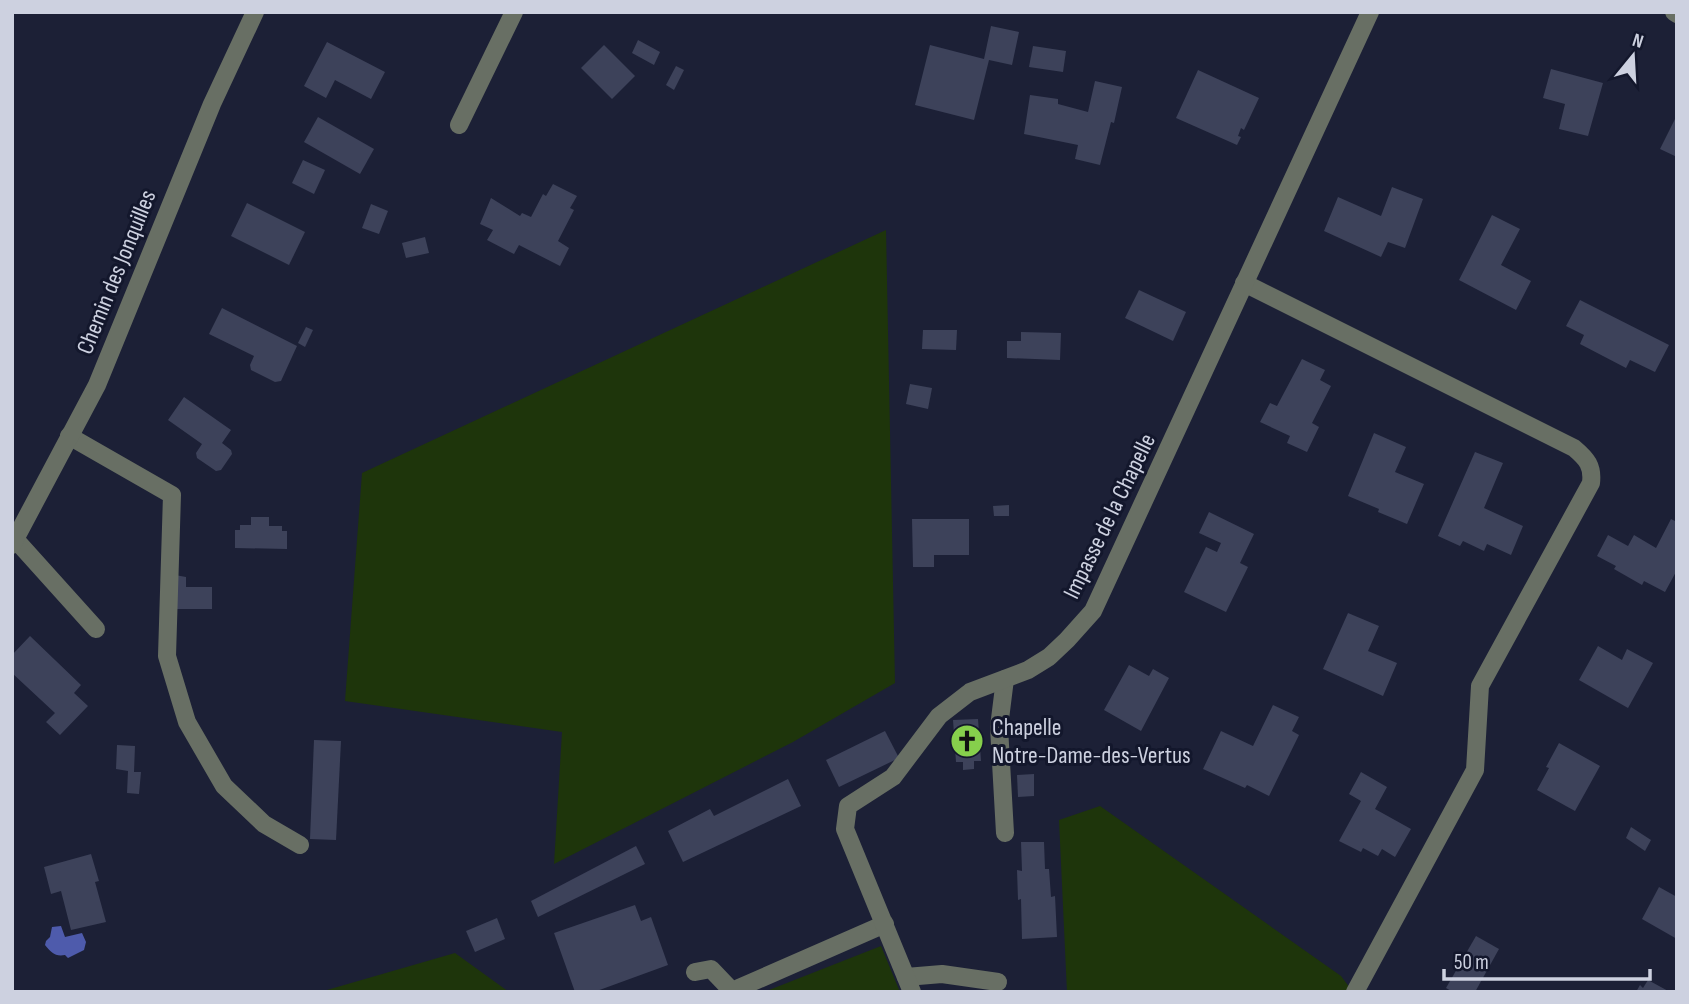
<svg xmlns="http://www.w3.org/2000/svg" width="1689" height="1004" viewBox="0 0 1689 1004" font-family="'Sofia Sans Condensed',sans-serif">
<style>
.green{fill:#1e350b}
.water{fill:#4e5bac}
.building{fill:#3d425a}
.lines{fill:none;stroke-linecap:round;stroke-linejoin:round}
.minor{stroke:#686f64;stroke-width:18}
.labels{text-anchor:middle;stroke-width:6;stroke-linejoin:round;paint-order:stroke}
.street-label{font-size:24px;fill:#cdd1e0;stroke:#13172c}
.poi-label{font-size:24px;fill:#cdd1e0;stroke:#13172c;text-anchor:start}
</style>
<rect width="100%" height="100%" fill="#1c2036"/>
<g class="green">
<polygon points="886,230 895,683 793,742 554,864 562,732 345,701 362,473"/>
<polygon points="1100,806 1341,976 1353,992 1067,992 1059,820"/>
<polygon points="881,946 900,992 764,992"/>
<polygon points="455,953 509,992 320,992"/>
</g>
<path class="water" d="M61 926 65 937 82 933 86 942 84 950 68 958 65 955C55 957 51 952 45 945L46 941 50 937 52 927Z"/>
<g class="building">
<polygon points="991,26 1019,32 1012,65 989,60 974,120 915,105 930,45 984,59"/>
<polygon points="638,40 660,52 654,65 632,53"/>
<polygon points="327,42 385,72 371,99 335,80 326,98 304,86"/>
<polygon points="604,45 635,76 612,99 581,68"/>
<polygon points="1033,46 1066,51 1063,72 1029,67"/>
<polygon points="676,66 684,70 674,90 666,85"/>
<polygon points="1551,69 1603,83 1588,136 1559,129 1565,104 1543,98"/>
<polygon points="1198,70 1259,98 1244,130 1241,128 1238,136 1241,137 1237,145 1176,118"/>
<polygon points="1095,81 1122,87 1114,123 1111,122 1100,165 1075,159 1078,145 1024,134 1030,95 1058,99 1058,104 1088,112"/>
<polygon points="1677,115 1677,157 1660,149"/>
<polygon points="318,117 374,149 360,174 304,142"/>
<polygon points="303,160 325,170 314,194 292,183"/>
<polygon points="553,184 577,196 570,208 574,210 558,241 569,248 560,266 519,245 514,254 487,240 493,230 480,224 491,198 520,216 522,213 531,217 543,194 546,196"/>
<polygon points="1392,187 1423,199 1405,248 1388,242 1381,257 1324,231 1338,197 1381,216"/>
<polygon points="247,203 305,232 289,265 231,236"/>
<polygon points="371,204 388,211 379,234 362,228"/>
<polygon points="1492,215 1520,229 1501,265 1531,281 1516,310 1459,280"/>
<polygon points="425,237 429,253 406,258 402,243"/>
<polygon points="1139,290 1186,312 1173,341 1125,318"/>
<polygon points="1580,300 1669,345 1655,372 1630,360 1626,368 1580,344 1584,335 1566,326"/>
<polygon points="222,308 297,346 281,381 275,382 251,370 250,365 254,356 209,334"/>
<polygon points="306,327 313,330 305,347 298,343"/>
<polygon points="923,330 957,330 956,350 922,349"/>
<polygon points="1021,332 1061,333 1060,360 1007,358 1007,341 1021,341"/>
<polygon points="1302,359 1325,370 1320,380 1331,386 1312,423 1319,427 1307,452 1287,443 1290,436 1260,422 1270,403 1277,406"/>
<polygon points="910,384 932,388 928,409 906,404"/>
<polygon points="184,397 231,430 222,443 231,450 232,454 221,470 216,471 197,458 196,453 202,444 168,420"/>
<polygon points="1374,433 1406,447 1395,472 1424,484 1407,524 1378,512 1379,509 1348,496"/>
<polygon points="1475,452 1503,463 1484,508 1523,526 1511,555 1487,544 1484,551 1463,541 1460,546 1438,536"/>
<polygon points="1009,505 1009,516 994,516 993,506"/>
<polygon points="1209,512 1254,534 1240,563 1248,567 1226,612 1184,592 1206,547 1217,552 1221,543 1199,533"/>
<polygon points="251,517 269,517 269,526 282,526 282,531 287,531 287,549 235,548 235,530 240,530 240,525 251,525"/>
<polygon points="912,519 969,519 969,555 934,555 934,567 913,567"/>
<polygon points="1671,519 1677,522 1677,570 1665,592 1644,581 1642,585 1614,569 1616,566 1597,556 1608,535 1628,546 1634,535 1656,548"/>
<polygon points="175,575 186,577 186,587 212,587 212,609 175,609"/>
<polygon points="1348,613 1379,626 1368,651 1397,663 1383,696 1323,669"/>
<polygon points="30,636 81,685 74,693 88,706 60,735 46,722 55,713 12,673 12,655"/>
<polygon points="1598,646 1622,660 1627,649 1653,663 1628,708 1579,680"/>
<polygon points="1129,665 1149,676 1153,669 1169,678 1141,731 1104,710"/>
<polygon points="1273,705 1299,717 1292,731 1299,735 1269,796 1247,785 1245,788 1203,769 1221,731 1253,746"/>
<polygon points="978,719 981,761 974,761 974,769 963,770 963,762 956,762 953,720"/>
<polygon points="885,731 899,758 839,787 826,760"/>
<polygon points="314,740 341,741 336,840 310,839"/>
<polygon points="1559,743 1600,766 1575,811 1537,790 1549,768 1546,767"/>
<polygon points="117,745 135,746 134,772 141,772 139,794 127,793 128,771 116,769"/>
<polygon points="1361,772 1387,787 1375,809 1411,829 1395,857 1382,849 1378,856 1363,848 1361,852 1339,841 1361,801 1349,794"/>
<polygon points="1034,774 1034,796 1018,797 1017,775"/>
<polygon points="788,779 801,806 683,862 668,831 710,809 714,816"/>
<polygon points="1631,827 1651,840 1645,851 1626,838"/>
<polygon points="1021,842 1044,842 1045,869 1049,869 1051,897 1055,896 1057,937 1022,939 1021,899 1018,900 1017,870 1022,871"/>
<polygon points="636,846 645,864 538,917 531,901"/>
<polygon points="91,854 99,881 95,882 106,922 71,930 61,891 51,894 44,867"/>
<polygon points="1659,887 1677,897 1677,939 1642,919"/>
<polygon points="635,905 641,921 651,917 668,965 594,992 575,992 554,933"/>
<polygon points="497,918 505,939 475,952 466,931"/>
<polygon points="1476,936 1499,949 1475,992 1453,992 1446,988"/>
<polygon points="1648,980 1670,992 1636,992 1640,985 1643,988"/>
</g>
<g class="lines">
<g class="minor">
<polyline points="1674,12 1677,14"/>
<polyline points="459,125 514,12"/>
<path d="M1244 283 1574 448C1587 459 1593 466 1591 483L1480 686 1475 770 1355 992"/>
<polyline points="69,436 172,495 167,656 187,722 224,786 264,824 300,845"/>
<polyline points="15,539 96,629"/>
<polyline points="12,545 97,385 212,104 255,12"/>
<polyline points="1005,679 999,727 1005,833"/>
<polyline points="695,972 711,969 732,991 885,924"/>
<polyline points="906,977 942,974 998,982"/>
<polyline points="912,992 845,829 848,806 893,777 939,716 970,692 1028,670 1049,657 1067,640 1093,611 1370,12"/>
</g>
</g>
<defs>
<symbol id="church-disc" viewBox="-11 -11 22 22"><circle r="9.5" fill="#86cf4c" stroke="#13172c"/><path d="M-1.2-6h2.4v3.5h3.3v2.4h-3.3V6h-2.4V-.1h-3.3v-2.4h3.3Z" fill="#111"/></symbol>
</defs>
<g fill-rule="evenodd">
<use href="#church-disc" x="948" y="722" width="38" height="38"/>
</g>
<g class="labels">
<g class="street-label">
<text transform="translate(116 272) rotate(-68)" y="8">Chemin des Jonquilles</text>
<text transform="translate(1109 516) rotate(-64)" y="8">Impasse de la Chapelle</text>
</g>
<g class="poi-label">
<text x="992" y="735">Chapelle<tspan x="992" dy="28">Notre-Dame-des-Vertus</tspan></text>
</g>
</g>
<rect width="1689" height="1004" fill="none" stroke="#cdd1e0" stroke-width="28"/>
<g transform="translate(1633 56) rotate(18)" stroke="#13172c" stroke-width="5" paint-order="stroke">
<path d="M0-5L12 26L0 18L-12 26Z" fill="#cdd1e0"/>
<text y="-10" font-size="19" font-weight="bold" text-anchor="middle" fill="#cdd1e0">N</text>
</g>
<path d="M1444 969v10h206v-10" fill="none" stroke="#cdd1e0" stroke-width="3.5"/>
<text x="1454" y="969" font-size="21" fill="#cdd1e0" stroke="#13172c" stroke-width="5" paint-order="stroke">50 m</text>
</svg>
